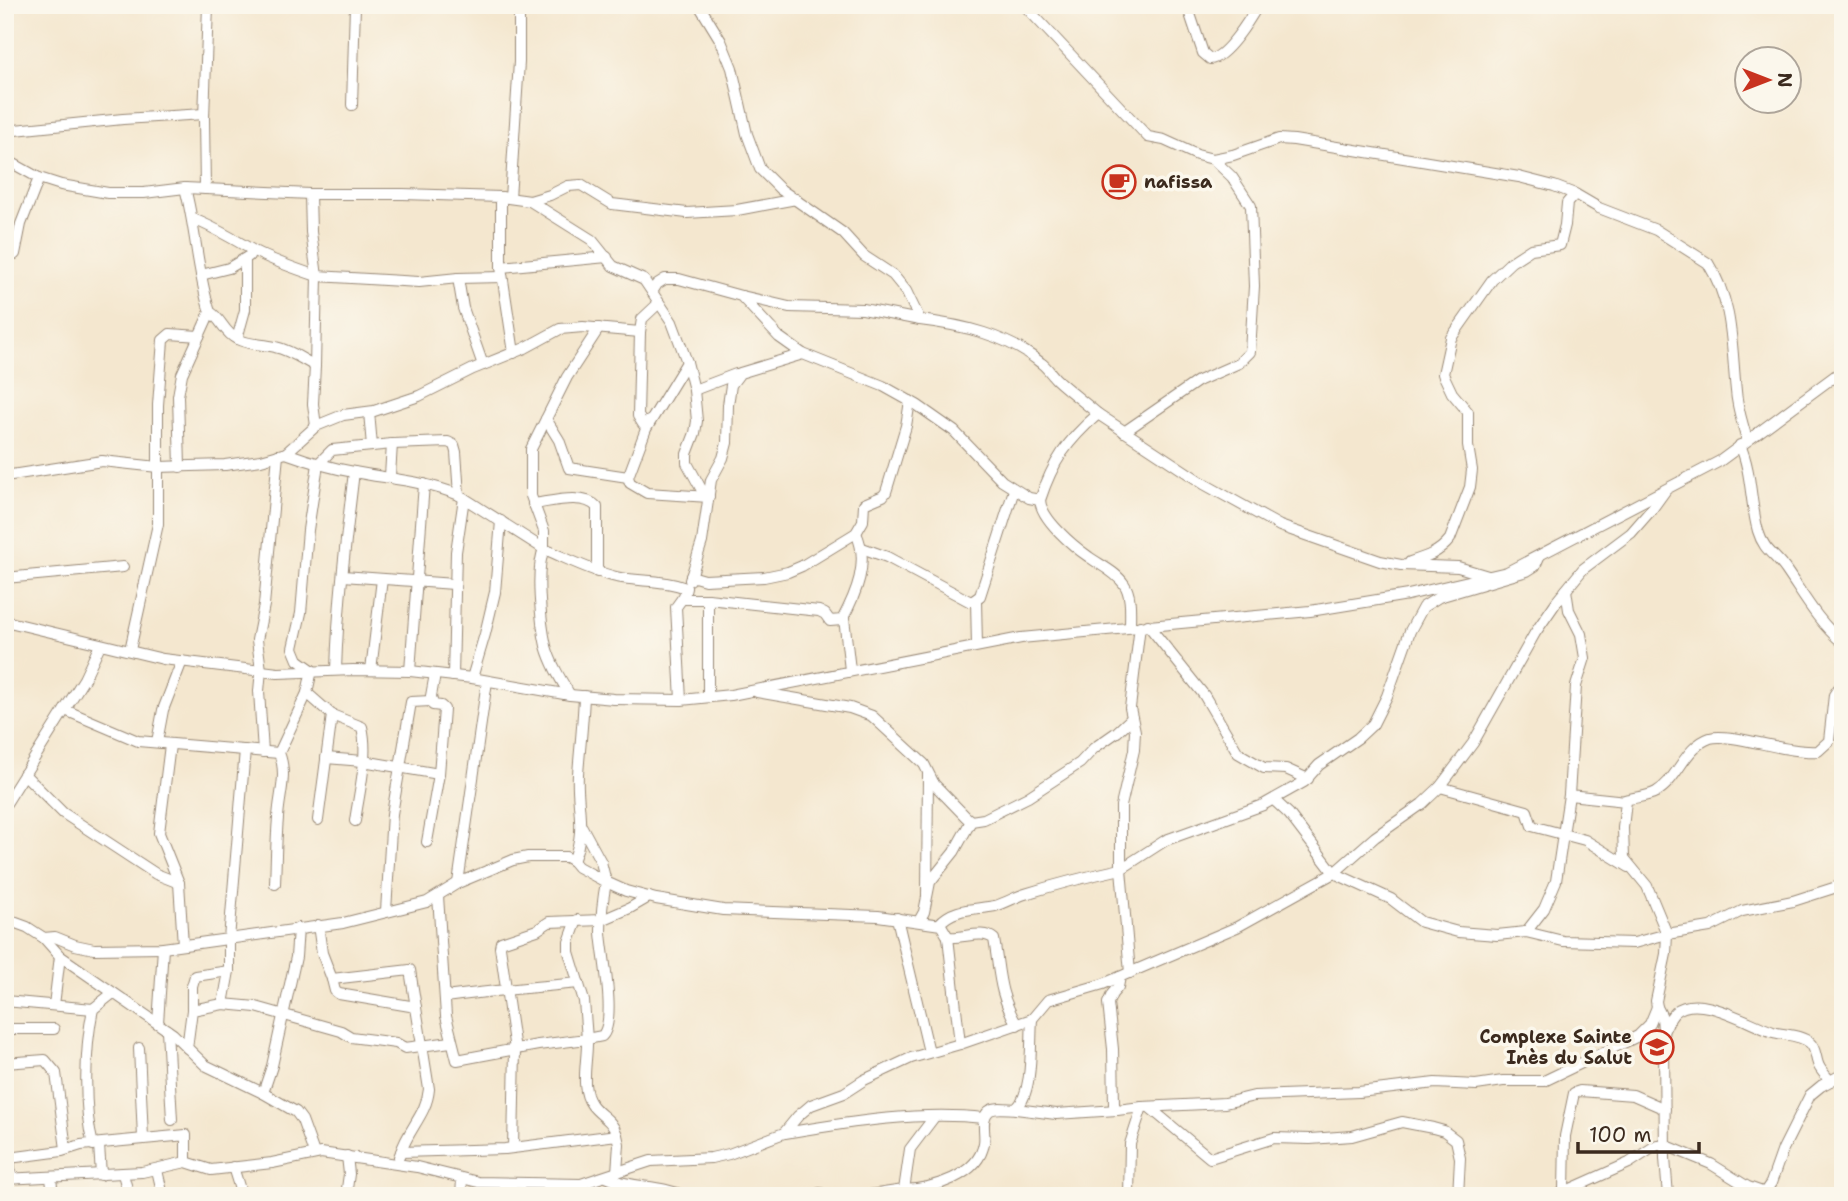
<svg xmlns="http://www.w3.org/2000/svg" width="1848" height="1201" viewBox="0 0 1848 1201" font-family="'Shantell Sans',sans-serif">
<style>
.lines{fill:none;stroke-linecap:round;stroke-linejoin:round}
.minor-casing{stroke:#988876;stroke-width:12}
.minor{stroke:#fff;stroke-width:10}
.labels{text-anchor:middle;stroke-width:7;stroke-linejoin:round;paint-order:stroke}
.poi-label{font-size:18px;font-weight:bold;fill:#3b2a1e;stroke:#fbf7ec;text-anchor:start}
</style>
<rect width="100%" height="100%" fill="#fbf7ec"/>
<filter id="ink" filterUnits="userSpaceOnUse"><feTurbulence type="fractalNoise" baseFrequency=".0143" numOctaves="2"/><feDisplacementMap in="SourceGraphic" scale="14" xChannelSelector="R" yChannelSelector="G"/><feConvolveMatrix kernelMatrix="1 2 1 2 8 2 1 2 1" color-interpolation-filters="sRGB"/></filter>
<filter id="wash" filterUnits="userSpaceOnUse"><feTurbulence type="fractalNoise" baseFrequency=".00686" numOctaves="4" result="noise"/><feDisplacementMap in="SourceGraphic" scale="28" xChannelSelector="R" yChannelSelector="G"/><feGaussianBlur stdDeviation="1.57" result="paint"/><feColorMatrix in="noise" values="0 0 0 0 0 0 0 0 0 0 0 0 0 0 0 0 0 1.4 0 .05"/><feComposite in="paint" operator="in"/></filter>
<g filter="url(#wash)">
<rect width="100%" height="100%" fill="#f4e7cf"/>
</g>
<g filter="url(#ink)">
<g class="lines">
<defs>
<g id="minor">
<polyline points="699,5 721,41 732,68 747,134 760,169 780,189 843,233 864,256 893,275 906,291 920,320 863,309 789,307 742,296"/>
<path d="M1024 5 1148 137 1164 140 1197 155 1213 159 1233 155 1279 139 1294 140 1519 177 1554 186 1575 194 1599 208 1656 230 1708 263C1734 305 1731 344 1736 391 1737 408 1743 424 1747 440"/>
<path d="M1187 5 1203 53 1210 59C1226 58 1250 19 1258 5"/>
<polyline points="352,105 355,5"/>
<polyline points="5,131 123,119 204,114"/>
<polyline points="5,159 39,178 61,185 108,193 144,193 185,188 310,194 403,194 501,197 530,201 550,195 568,186 581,185 612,204 687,213 737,210 796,199"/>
<path d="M185 188C196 229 197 272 210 312 221 318 224 333 237 339 249 345 262 344 275 347 290 350 302 359 315 366L313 404 316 426"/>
<polyline points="205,189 204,118 208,5"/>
<polyline points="310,194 311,232 317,276 419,282 458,278 502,277"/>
<polyline points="501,197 501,267 514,353"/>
<polyline points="510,198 519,62 519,5"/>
<polyline points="530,201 592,240 613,266 644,280 672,322 687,362 694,390 697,421 695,433 687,454 687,463 705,496"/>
<path d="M193 219C216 228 235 240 256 252 276 262 296 269 317 276L315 366"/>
<polyline points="15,254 21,224 39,178"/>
<polyline points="501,267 607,257"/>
<polyline points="201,275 229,268 249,256"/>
<polyline points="458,278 463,308 483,365"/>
<path d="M652 292 657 284 665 279H679L741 296 779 337 803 354 883 386 917 405 954 431 1002 481 1029 498 1040 500C1053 461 1067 441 1098 414L1204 484 1280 526 1380 561 1401 565 1458 567 1488 576"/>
<path d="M920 320C962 325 1007 335 1041 363 1047 367 1051 374 1056 379 1069 391 1084 402 1098 414"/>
<path d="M599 328 567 377 531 449V496L544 531V549C568 559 591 571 616 577 639 582 663 579 686 588L684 596 676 607 681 700"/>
<polyline points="237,339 245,310 245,260"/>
<polyline points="687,362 646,429 628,477 630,483 647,493 709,497"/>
<polyline points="694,390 736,374"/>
<polyline points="369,412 372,446"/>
<polyline points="546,419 559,440 569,468 628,477"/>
<polyline points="651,420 643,424 638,416 640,332 642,319 659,303"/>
<polyline points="1124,432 1198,381 1239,363 1250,352 1254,286 1251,206 1232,177 1213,159"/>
<path d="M1740 445C1752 472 1750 503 1758 531 1764 551 1775 554 1786 570 1804 596 1818 622 1843 643"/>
<path d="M286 453C308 461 330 468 354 472 390 479 425 481 459 495L544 549C535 569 541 624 546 646 551 664 561 680 570 695"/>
<polyline points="180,467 178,396 182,374 210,312"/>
<polyline points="5,476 102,461 158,467 225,465 261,460 286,453 316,426 343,415 374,411 419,396 473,369 525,348 560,329 583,327 640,332"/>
<polyline points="390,476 392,444"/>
<path d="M1040 500C1041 519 1073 546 1089 557 1100 565 1116 572 1124 584 1132 595 1130 614 1130 627"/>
<path d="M533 504C550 502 584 492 597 507V572"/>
<polyline points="862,548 887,557 969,601 973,601 980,596 1014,490"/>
<path d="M1410 562C1426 557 1439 553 1450 539L1470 487 1472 470 1468 446V412L1452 393 1443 374 1451 338 1492 280 1511 262 1531 249 1560 245 1565 225 1567 203 1575 194"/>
<polyline points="343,576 454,584"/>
<polyline points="691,576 705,580 764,577 788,572 802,566 856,533 863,521 864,504 883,496 886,492 906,426 910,401"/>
<polyline points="5,578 123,567"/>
<polyline points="690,580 702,542 711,480 723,458 727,443 728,405 731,385 740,373 803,354"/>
<polyline points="1566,590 1569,610 1581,634 1585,658 1576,686 1569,795 1626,801 1623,828 1624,858 1647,886 1667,934 1666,954 1656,1001 1657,1007 1662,1017 1664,1044 1665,1158 1668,1196"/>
<polyline points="682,599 708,599 708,697"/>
<path d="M708 599 819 611 825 614 830 621 842 620C856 594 870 562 856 533"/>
<polyline points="976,600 977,646"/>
<polyline points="844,618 850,670"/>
<polyline points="5,621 163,659 278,673 353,670 410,671 472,678 570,695 614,699 681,700 731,695 1021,638 1310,611 1408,595 1507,572 1720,461 1843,370"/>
<polyline points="1148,625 1204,695 1238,753 1264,768 1286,769 1308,779"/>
<polyline points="130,650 158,524 158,405 163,340 170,334 199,336"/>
<path d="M336 670C338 604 346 538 354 472"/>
<polyline points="371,670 382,579"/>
<polyline points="410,671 424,484"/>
<polyline points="453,676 456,552 464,498"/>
<polyline points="472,678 485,634 495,592 501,521"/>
<polyline points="757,692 850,708 872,716 924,764 934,784 966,817 971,821 984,819 1028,797 1080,763 1094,748 1117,732 1132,718"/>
<path d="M307 693 332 715 362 727C369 756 359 792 355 821"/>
<polyline points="65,710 138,741 279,753"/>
<polyline points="157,742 163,710 182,661"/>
<polyline points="170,745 159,833 179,883 183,945"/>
<polyline points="263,752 259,691 261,670 257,640 264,605 278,455"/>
<polyline points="326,758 363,761 439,774"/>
<polyline points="24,774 63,813 156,874 179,883"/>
<polyline points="1440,787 1527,811 1532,826 1585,840 1629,867"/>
<polyline points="1274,800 1289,814 1334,873 1391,899 1421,922 1458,932 1497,935 1526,932 1563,941 1634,943 1667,934 1710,927 1742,911 1793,901 1843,885"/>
<path d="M1625 800C1635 797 1647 797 1656 792 1678 780 1684 747 1710 738 1731 732 1788 754 1818 751L1829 741 1834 695 1838 689 1843 688"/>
<polyline points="5,805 84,679 100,645"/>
<polyline points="318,820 332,715"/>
<polyline points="582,827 601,862 606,882 626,891 656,899 723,910 878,916 941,925 948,937 960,1044"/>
<polyline points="427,842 439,774 444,709 441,706 433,705 431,696 435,674"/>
<path d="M573 861C587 828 576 806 578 774 580 748 583 722 584 696"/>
<polyline points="458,883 487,681"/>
<path d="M275 884C276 862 276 840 278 818 279 795 288 775 279 753L307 693 312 670 298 660 293 648 301 613 308 530 318 464 332 450 392 444 448 442 454 445 456 452 459 495"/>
<polyline points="927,895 928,774"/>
<polyline points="438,896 446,1016 457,1060 538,1045 587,1039 584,1001 569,952 569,942 577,920"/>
<polyline points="386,911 392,814 411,702 431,701"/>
<polyline points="897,918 929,1052"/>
<polyline points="5,919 27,927 44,938 60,956 173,1034 205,1065 263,1093 296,1112 302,1120 314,1153"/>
<polyline points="919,921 924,912 930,882 954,852 971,821"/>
<path d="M939 924C954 907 975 910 995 906 1006 903 1015 897 1025 894 1057 884 1089 876 1121 869V806L1134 750 1135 731 1130 708 1140 626"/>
<path d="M318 925 322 953 332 979 410 970 429 1089C427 1114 408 1129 401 1152"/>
<polyline points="1526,932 1544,909 1556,881 1569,795"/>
<path d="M948 937C963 939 982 929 994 939 1000 974 998 992 1017 1025"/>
<path d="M44 938 55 937 75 945 94 949 163 948 343 923 427 902 458 883 513 860 528 857H566L573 861 578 867 606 882C603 898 601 915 601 932 602 953 617 1021 602 1036L587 1039C588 1060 579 1088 592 1105 601 1117 612 1119 617 1135"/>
<polyline points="1130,973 1121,869 1166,840 1263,805 1304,782 1319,765 1358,738 1373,724 1387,696 1410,631 1423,607 1439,597 1527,571 1535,566 1539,557"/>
<polyline points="1120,977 1118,987 1112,994 1108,1003 1113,1049 1114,1105 1117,1110 1142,1107 1130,1144 1129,1196"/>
<polyline points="332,979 335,991 339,994 416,1007"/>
<path d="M445 997C490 991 534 987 579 983"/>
<polyline points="5,1001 93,1009"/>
<polyline points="223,1004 229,971 229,939 245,750"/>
<polyline points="54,1005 60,956"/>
<polyline points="192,1010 192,986 195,976 229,971"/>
<polyline points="158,1023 163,948"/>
<polyline points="5,1029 54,1029"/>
<polyline points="167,1030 172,1120"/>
<path d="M1664 1030C1667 1024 1670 1017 1675 1012 1699 992 1748 1024 1773 1032 1784 1035 1802 1035 1810 1043 1817 1049 1815 1061 1820 1068 1823 1073 1827 1077 1830 1081"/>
<polyline points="139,1048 143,1138"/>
<polyline points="187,1048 192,1010 223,1004 256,1007 341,1031 351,1037 396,1043 405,1048 451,1042"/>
<polyline points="5,1063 45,1060 56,1073 66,1149"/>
<polyline points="263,1093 272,1066 296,957 298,928"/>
<polyline points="5,1099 9,1158"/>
<polyline points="1142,1107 1225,1103 1254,1096 1359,1092 1435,1083 1476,1085 1503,1081 1544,1081 1638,1036 1650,1024 1657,1007"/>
<polyline points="1149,1107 1210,1158 1274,1138 1310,1139 1352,1136 1402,1122 1433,1128 1444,1131 1456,1140 1460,1158 1458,1196"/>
<polyline points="1016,1109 1056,1114 1117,1110"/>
<path d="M785 1133C850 1122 919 1111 984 1118"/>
<path d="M93 1145C83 1107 85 1047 93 1009L113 993"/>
<polyline points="99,1145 101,1175"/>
<polyline points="513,1148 515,1050 500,947 501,942 537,930 549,922 602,920 630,908 649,897"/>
<polyline points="399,1157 401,1152 505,1149 617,1135 619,1144 617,1172"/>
<polyline points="233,1167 242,1196"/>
<polyline points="157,1170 163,1196"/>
<polyline points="123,1174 129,1196"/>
<path d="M606 1177C631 1189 659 1184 684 1196"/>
<polyline points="11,1178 9,1158 62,1151 81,1145 186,1135 186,1162"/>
<polyline points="51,1178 53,1196"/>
<polyline points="5,1179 142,1172 186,1162 211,1170 272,1163 321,1153 417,1167 478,1182 581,1184 651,1161 711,1158 729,1154 784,1133 798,1116 811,1105 844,1093 864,1080 911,1058 960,1044 1032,1019 1048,1000 1103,984 1237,927 1334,873 1375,837 1422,804 1440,787 1473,743 1535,633 1557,601 1583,569 1631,533 1652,509 1665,491"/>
<path d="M904 1190C932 1189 979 1176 984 1143 986 1134 980 1118 989 1111 995 1106 1008 1109 1016 1109 1034 1092 1030 1043 1032 1019"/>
<polyline points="1564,1191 1565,1136 1574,1093 1580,1091 1633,1095 1665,1109"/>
<polyline points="346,1196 349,1174 347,1156"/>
<polyline points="461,1196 462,1179"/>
<polyline points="811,1196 820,1193 831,1196"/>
<polyline points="863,1196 904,1190 910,1149 935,1116"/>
<polyline points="1555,1196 1629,1163 1657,1145 1665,1145 1711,1164 1748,1187 1765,1193"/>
<polyline points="1762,1196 1771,1183 1783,1149 1810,1095 1821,1086 1843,1074"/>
</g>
</defs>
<use href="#minor" class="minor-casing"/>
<use href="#minor" class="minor"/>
</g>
</g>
<defs>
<symbol id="cafe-ring" viewBox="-11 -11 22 22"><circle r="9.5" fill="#fbf7ec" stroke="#c8321e" stroke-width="1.5"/><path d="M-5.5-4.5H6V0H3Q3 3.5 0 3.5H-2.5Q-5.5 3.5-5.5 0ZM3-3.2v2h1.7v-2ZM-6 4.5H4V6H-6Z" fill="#c8321e"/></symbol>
<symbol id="school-ring" viewBox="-11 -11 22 22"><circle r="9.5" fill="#fbf7ec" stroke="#c8321e" stroke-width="1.5"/><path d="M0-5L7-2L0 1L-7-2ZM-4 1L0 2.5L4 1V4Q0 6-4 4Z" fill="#c8321e"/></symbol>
</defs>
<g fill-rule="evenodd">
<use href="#cafe-ring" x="1100" y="163" width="38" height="38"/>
<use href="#school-ring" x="1638" y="1028" width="38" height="38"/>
</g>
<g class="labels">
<g class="poi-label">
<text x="1144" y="188">nafissa</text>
<text x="1632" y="1043" text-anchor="end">Complexe Sainte<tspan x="1632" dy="21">Inès du Salut</tspan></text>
</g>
</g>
<rect width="1848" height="1201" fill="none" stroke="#fbf7ec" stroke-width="28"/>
<g transform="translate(1768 80) rotate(90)"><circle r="33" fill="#fbf7ec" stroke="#aea59a" stroke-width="2"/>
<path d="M0-5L12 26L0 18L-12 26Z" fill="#c8321e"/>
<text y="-10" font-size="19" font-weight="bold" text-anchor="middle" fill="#3b2a1e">N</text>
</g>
<path d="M1578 1142v10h121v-10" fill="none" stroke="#3b2a1e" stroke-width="3.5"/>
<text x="1589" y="1142" font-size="21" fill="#3b2a1e" stroke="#fbf7ec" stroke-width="5" paint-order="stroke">100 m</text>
</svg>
